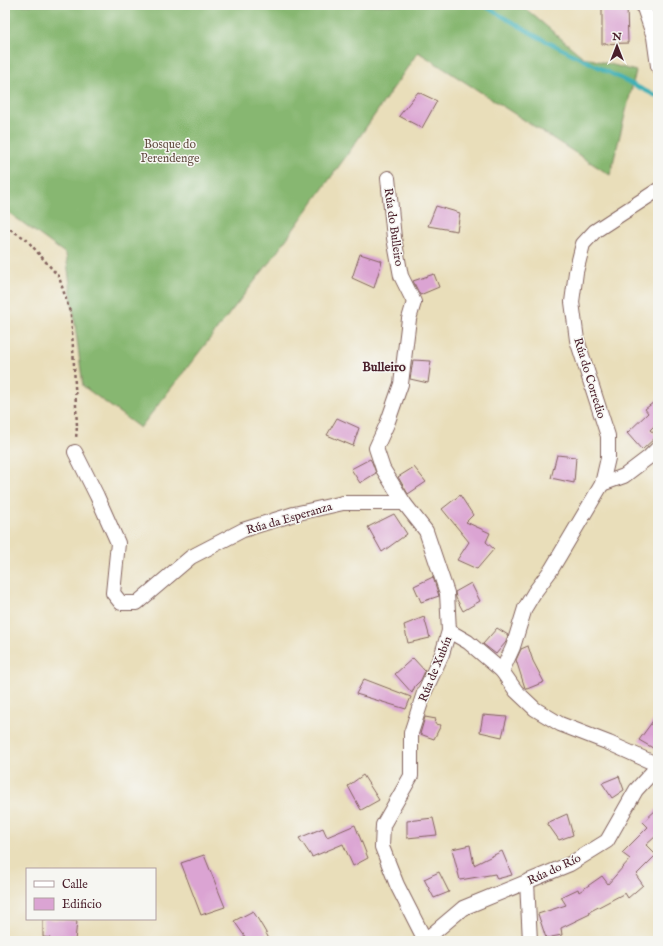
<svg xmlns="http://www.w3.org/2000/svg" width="663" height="946" viewBox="0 0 663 946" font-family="'IM FELL English',serif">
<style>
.forest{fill:#87b771;stroke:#686b4e}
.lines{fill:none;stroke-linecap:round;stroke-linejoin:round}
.stream{stroke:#3fb0b7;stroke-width:4}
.building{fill:#dba4d3}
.minor-casing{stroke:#82625d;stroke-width:16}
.path{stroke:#82625d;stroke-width:2.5;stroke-dasharray:3 3;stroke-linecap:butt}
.minor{stroke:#fff;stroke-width:14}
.labels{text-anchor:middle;stroke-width:3;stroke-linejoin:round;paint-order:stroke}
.park-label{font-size:12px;fill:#624d41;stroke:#f6f6f2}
.street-label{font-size:12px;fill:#4a1f2b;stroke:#f6f6f2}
.neighbourhood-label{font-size:13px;font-weight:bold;fill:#4a1f2b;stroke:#f6f6f2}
</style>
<rect width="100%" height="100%" fill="#f6f6f2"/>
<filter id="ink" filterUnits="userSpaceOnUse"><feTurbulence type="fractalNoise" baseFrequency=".025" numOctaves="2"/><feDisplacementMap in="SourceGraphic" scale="8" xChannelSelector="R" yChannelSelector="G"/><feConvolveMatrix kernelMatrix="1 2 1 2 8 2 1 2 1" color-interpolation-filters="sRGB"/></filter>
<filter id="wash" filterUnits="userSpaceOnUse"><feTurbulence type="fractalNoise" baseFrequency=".012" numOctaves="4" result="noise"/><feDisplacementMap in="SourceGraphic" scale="16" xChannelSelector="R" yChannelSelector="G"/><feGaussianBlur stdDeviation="0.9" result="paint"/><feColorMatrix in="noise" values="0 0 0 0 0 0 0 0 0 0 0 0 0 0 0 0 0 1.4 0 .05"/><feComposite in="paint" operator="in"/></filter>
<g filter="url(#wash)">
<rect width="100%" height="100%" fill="#e9deba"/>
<polygon class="forest" points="5,5 509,5 527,10 583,57 636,71 610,175 418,52 347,155 272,259 140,428 83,386 66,254 5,210"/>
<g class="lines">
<polyline class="stream" points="483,5 536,36 658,97"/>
</g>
<g id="blocks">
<g class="building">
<polygon points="602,5 627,5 628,43 602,44"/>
<polygon points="418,92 437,101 422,128 399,116"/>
<polygon points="436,206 460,213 457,231 428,226"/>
<polygon points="360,254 382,261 374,288 352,278"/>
<polygon points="434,274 439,287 420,295 413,281"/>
<polygon points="413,360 431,361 428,383 410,379"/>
<polygon points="658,399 658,427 656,424 650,430 657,436 642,450 627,433 648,413 645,409"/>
<polygon points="337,418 359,428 353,446 327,435"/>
<polygon points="557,455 576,457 574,483 551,478"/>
<polygon points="370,459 372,462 376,473 360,483 351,469"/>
<polygon points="414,467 426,482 408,494 398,477"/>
<polygon points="460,495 473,515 466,522 490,533 486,542 494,549 477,569 457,560 469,542 442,509"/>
<polygon points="394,514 407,534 382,552 368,527"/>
<polygon points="433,577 439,596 421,602 414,586"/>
<polygon points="471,583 480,601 463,611 456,598 455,592"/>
<polygon points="424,617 430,638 408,643 404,625"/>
<polygon points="497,628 508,635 506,642 496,654 483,644"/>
<polygon points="528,646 533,661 544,682 527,689 525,688 516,660 521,649"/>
<polygon points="413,658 425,671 421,680 415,686 412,693 395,674"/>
<polygon points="364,679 411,697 406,709 356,694"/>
<polygon points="658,714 658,751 639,740"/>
<polygon points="483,715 507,717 502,737 480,732"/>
<polygon points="425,717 436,719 435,724 441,725 434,739 420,734"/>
<polygon points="363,775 379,800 361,810 348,786"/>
<polygon points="619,776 624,790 612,798 602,783"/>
<polygon points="658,808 658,839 656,836 646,845 656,855 636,875 643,885 628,898 625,893 589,912 590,914 561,928 562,935 546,938 538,914 566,905 561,897 578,889 579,892 602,876 608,884 630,859 622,853 648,827 643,822"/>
<polygon points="567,814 573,835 559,840 547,823"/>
<polygon points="433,818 437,835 407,838 407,821"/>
<polygon points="355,825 368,858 353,866 343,844 312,857 299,838 323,828 327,837"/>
<polygon points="470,845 474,865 502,851 512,875 497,879 495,874 460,880 452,849"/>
<polygon points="204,855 225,907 201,915 181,863"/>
<polygon points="439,872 449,892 434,898 424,879"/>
<polygon points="253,911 265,931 270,941 248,941 234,921"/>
<polygon points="43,919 77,921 75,941 51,941 50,938 43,937"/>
</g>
</g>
</g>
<g filter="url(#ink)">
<use href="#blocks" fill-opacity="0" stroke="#82625d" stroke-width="1"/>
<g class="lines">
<defs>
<g id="minor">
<polyline points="643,5 654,37 658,66"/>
<polyline points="388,178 394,238 401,276 414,302 409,319 401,384 387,424 376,448 383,469 404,503 426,531 447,593 449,631"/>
<polyline points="75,452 97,496 118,543 113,593 121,603 137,603 191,557 243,530 294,514 343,503 404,503"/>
<polyline points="602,484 624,476 649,457 658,448"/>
<polyline points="502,671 513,647 525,608 534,593 551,570 602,484 608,458 608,436 577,340 572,302 576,272 583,244 595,231 658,190"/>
<polyline points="527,882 530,941"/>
<polyline points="425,940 397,885 382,847 383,825 411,776 411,733 424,693 442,654 449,631 468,642 502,671 516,691 535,709 560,724 609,743 658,765"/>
<polyline points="424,941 463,908 570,864 607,841 636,790 658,766"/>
</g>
</defs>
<use href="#minor" class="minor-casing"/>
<polyline class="path" points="5,226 26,239 59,277 71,315 74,365 77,426 76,439"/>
<use href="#minor" class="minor"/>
</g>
</g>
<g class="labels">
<g class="park-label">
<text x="170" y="148">Bosque do<tspan x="170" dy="14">Perendenge</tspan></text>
</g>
<g class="street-label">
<text transform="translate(394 227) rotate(82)" y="4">Rúa do Bulleiro</text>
<text transform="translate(590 378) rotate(73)" y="4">Rúa do Corredio</text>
<text transform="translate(289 518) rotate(-16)" y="4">Rúa da Esperanza</text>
<text transform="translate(435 669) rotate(-68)" y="4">Rúa de Xubín</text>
<text transform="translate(554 869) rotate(-25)" y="4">Rúa do Río</text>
</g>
<g class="neighbourhood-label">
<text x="384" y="371">Bulleiro</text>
</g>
</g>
<rect width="663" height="946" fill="none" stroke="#f6f6f2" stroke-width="20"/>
<rect x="26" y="868" width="130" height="52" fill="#f6f6f2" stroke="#b1a0a2"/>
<rect x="34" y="881" width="20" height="6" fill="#ffffff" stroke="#b1a0a2"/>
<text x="62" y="888" font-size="12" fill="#4a1f2b">Calle</text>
<rect x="34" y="898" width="20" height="12" fill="#dba4d3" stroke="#b1a0a2"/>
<text x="62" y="908" font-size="12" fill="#4a1f2b">Edificio</text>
<g transform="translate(617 46)" stroke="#f6f6f2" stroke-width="3" paint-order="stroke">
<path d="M0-3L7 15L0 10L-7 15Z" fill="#4a1f2b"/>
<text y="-6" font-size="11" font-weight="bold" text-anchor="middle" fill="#4a1f2b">N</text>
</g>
</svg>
